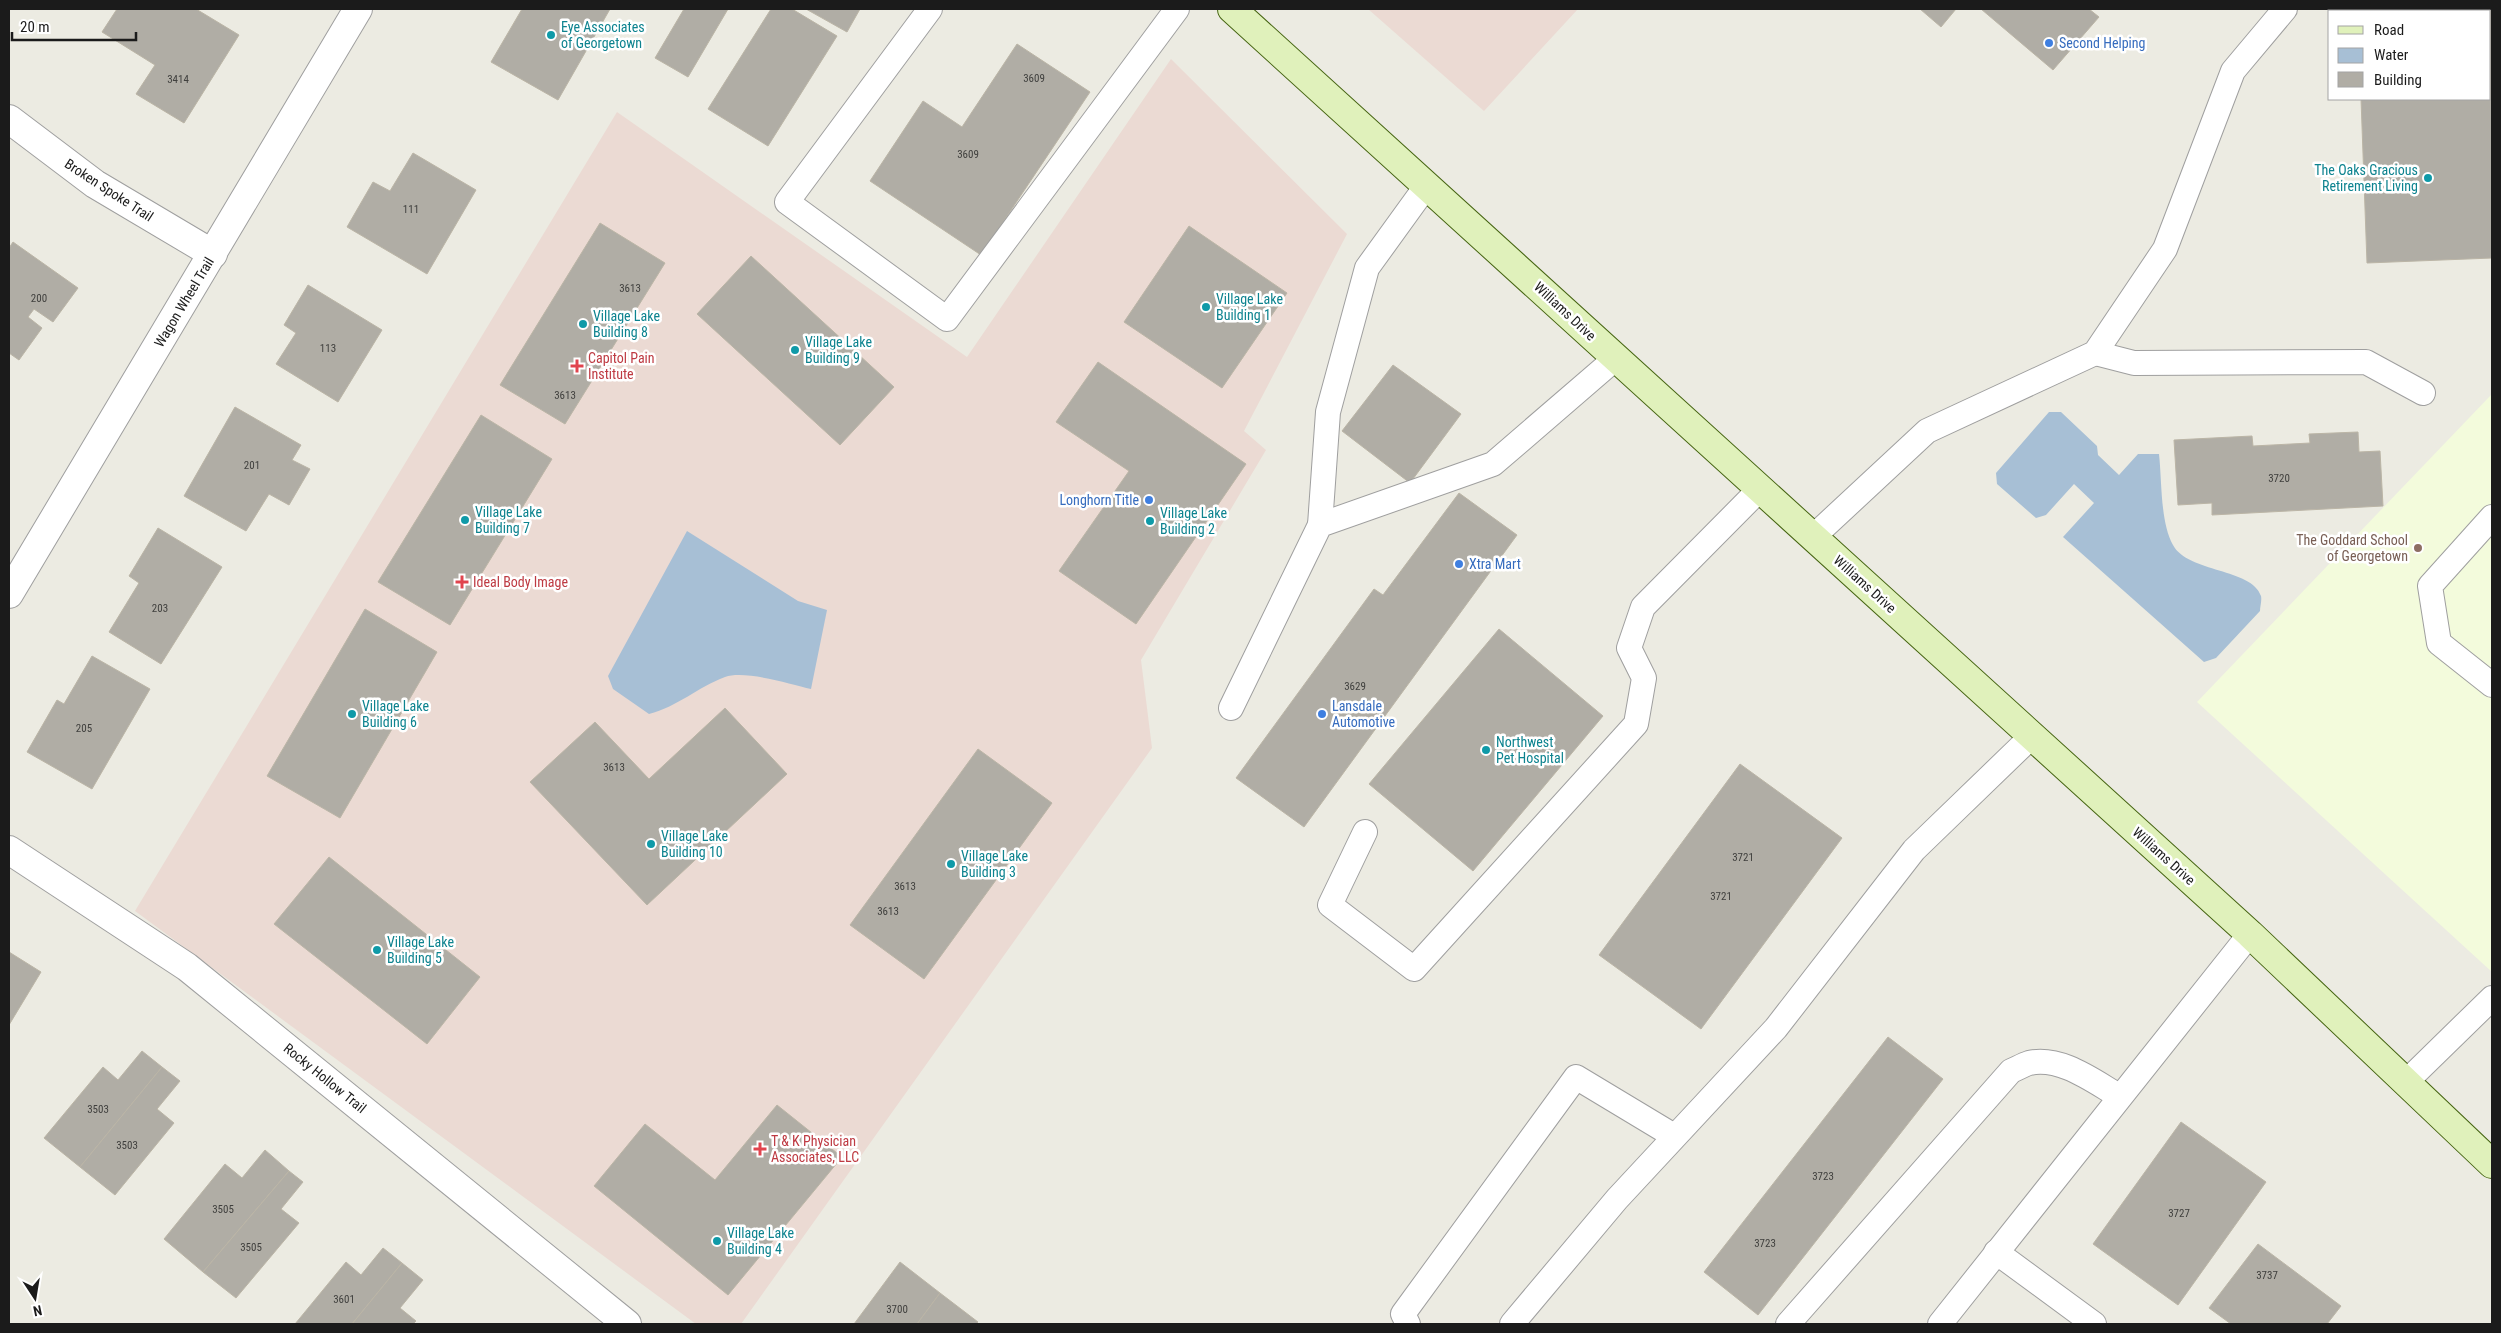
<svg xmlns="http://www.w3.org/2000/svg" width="2501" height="1333" viewBox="0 0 2501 1333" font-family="'Roboto Condensed',sans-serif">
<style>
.commercial{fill:#ebdad3}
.education{fill:#f3fbdc}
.water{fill:#a7bfd5}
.building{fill:#b0ada5;stroke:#bbb5a6}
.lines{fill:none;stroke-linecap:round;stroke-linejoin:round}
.lane-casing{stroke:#9f9f9f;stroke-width:26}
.street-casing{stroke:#9f9f9f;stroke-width:30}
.secondary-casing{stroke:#456411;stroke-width:30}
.lane{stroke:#fff;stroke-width:24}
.street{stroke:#fff;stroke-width:28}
.secondary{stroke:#e0f1bb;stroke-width:28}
.culture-dot{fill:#0f9aa8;stroke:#fff;stroke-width:2}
.shop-dot{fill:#3f7fe0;stroke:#fff;stroke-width:2}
.health-dot{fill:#e0444e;stroke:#fff;stroke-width:2}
.education-dot{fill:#8d6e63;stroke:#fff;stroke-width:2}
.labels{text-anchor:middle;stroke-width:5;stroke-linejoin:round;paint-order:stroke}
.number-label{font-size:11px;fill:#40403e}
.culture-label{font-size:14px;fill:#0d838f;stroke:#fff;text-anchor:start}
.shop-label{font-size:14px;fill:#366cbe;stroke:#fff;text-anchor:start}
.street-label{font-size:14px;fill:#1b1b1b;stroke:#fff}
.health-label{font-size:14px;fill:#be3a42;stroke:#fff;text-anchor:start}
.education-label{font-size:14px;fill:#785e54;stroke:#fff;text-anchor:end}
</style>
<rect width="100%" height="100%" fill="#ecebe2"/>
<g class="commercial">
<polygon points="1368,9 1578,9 1484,111"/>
<polygon points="1171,59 1347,234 1244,431 1266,450 1141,660 1152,748 741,1324 696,1324 135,911 617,112 967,357"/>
</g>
<polygon class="education" points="2492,394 2492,972 2197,702"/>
<g class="water">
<path d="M2049 412H2061L2097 446 2098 455 2119 475 2138 454H2159C2162 480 2160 522 2173 545 2188 573 2252 568 2261 596 2262 600 2260 607 2260 611L2216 658 2204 662 2063 537 2094 503 2074 484 2046 515 2036 518 1997 484 1996 473Z"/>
<path d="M687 531 798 601 827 610 811 689C790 684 745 670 725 677 698 687 677 707 649 714L613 689 608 676Z"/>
</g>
<g class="building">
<polygon points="117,9 196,9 239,35 184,123 136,94 155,65 102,32"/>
<polygon points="522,9 610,9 558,100 491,62"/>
<polygon points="684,9 728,9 688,77 655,58"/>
<polygon points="771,9 792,9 837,36 768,146 708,109"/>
<polygon points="806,9 860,9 847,32"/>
<polygon points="1920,9 1956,9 1941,27"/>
<polygon points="1981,9 2089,9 2099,17 2053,70"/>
<polygon points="2357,9 2492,9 2492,258 2367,263 2361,99 2490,99 2490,11 2357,11"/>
<polygon points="1017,44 1090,92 981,255 870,181 923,101 962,127"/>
<polygon points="413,153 476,190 427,274 347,227 373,182 390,191"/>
<polygon points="600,223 665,263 565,424 500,385"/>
<polygon points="1189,226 1287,293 1222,388 1124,322"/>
<polygon points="13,242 78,288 53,322 34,309 28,317 42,328 19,360 9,353 9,248"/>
<polygon points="751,256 894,387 840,445 697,314"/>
<polygon points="308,285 382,330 338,402 276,364 296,333 284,325"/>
<polygon points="1098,362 1246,464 1136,624 1059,571 1129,471 1056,422"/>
<polygon points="1393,365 1461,414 1410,483 1342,431"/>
<polygon points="235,407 301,445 292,460 310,469 289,505 269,494 246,531 184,496"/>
<polygon points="481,415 552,459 450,625 378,582"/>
<polygon points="2358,432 2359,452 2380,451 2383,506 2212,515 2212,503 2178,505 2174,440 2252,436 2253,446 2310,443 2309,434"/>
<polygon points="1459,493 1517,535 1304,827 1236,778 1374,589 1383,595"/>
<polygon points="158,528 222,567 161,664 109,632 139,583 129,576"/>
<polygon points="365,609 437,652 340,818 267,776"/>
<polygon points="1499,629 1603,716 1473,871 1369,784"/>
<polygon points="92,656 150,689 92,789 27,752 57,700 64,704"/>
<polygon points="725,708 787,774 647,905 530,782 595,722 649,779"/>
<polygon points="978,749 1052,803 924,979 850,925"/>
<polygon points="1740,764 1842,838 1701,1029 1599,955"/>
<polygon points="329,857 480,977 427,1044 274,924"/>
<polygon points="9,952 41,972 9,1025"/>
<polygon points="1888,1037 1943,1079 1758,1315 1704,1272"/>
<polygon points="142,1051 162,1067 80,1167 44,1138 103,1067 118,1080"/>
<polygon points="162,1067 180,1081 157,1109 174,1123 115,1195 80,1167"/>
<polygon points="777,1105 842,1157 728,1295 594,1186 645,1124 715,1180"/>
<polygon points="2181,1122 2266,1182 2178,1305 2093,1244"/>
<polygon points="265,1150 289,1171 203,1272 164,1239 225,1164 242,1178"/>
<polygon points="289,1171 303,1182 281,1209 299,1223 236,1298 203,1272"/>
<polygon points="2258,1244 2341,1306 2327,1324 2231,1324 2209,1308"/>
<polygon points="383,1248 402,1263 352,1324 295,1324 346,1262 361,1275"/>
<polygon points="900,1262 940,1293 917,1324 854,1324"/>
<polygon points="402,1263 423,1280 400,1308 416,1321 413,1324 352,1324"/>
<polygon points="940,1293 978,1322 976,1324 917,1324"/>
</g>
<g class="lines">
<defs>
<g id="lane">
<polyline points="930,9 787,202 947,319 1177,9"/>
<polyline points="2095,353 2134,363 2366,362 2423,393"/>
<polyline points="2492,517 2430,586 2439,643 2492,685"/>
<polyline points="1320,525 1328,412 1367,268 1427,185"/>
<polyline points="1813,537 1927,431 2095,353 2165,249 2233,71 2285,9"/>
<polyline points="1231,708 1320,525 1493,464 1616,358"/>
<polyline points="1365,832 1330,905 1414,969 1636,724 1644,678 1629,648 1643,607 1760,489"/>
<polyline points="2406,1082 2492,998"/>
<polyline points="1996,1252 2094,1324"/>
<polyline points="1408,1324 1403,1314 1576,1077 1674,1136"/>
<polyline points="1512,1324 1617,1199 1776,1028 1914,850 2032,736"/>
<path d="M1788 1324 2011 1071C2016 1069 2023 1065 2029 1063 2061 1056 2093 1081 2119 1096"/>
<polyline points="1940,1324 2250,934"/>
</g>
<g id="street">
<polyline points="9,119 95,184 213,254"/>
<polyline points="9,594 358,9"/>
<polyline points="9,850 187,967 627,1324"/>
</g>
<polyline id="secondary" points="1232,9 2250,934 2492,1164"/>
</defs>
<use href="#lane" class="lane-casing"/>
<use href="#street" class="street-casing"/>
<use href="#secondary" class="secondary-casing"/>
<use href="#lane" class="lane"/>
<use href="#street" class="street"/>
<use href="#secondary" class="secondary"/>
</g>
<g class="culture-dot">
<circle cx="551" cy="35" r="5"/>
<circle cx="2428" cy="178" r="5"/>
<circle cx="1206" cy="307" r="5"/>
<circle cx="583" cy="324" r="5"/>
<circle cx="795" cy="350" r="5"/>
<circle cx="465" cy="520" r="5"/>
<circle cx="1150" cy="521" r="5"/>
<circle cx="352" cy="714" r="5"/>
<circle cx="1486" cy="750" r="5"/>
<circle cx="651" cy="844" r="5"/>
<circle cx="951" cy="864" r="5"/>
<circle cx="377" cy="950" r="5"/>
<circle cx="717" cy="1241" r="5"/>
</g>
<g class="shop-dot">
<circle cx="2049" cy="43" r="5"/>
<circle cx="1149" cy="500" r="5"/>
<circle cx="1459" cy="564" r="5"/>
<circle cx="1322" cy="714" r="5"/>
</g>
<g class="health-dot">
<path d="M574.5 358.5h5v5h5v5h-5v5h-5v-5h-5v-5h5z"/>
<path d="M459.5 574.5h5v5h5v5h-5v5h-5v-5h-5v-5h5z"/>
<path d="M757.5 1141.5h5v5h5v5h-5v5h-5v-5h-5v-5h5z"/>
</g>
<circle class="education-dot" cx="2418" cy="548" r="5"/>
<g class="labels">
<g class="number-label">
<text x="1034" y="82">3609</text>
<text x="178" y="83">3414</text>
<text x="968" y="158">3609</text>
<text x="411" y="213">111</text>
<text x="630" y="292">3613</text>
<text x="39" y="302">200</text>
<text x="328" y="352">113</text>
<text x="565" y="399">3613</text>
<text x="252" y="469">201</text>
<text x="2279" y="482">3720</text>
<text x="160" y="612">203</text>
<text x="1355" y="690">3629</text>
<text x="84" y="732">205</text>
<text x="614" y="771">3613</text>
<text x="1743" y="861">3721</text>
<text x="905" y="890">3613</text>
<text x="1721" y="900">3721</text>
<text x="888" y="915">3613</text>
<text x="98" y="1113">3503</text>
<text x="127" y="1149">3503</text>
<text x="1823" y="1180">3723</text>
<text x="223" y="1213">3505</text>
<text x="2179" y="1217">3727</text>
<text x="1765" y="1247">3723</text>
<text x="251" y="1251">3505</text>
<text x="2267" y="1279">3737</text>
<text x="344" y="1303">3601</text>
<text x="897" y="1313">3700</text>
</g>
<g class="culture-label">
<text x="561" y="32">Eye Associates<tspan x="561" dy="16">of Georgetown</tspan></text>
<text x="2418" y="175" text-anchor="end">The Oaks Gracious<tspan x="2418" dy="16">Retirement Living</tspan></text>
<text x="1216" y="304">Village Lake<tspan x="1216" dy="16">Building 1</tspan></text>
<text x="593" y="321">Village Lake<tspan x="593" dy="16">Building 8</tspan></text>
<text x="805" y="347">Village Lake<tspan x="805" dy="16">Building 9</tspan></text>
<text x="475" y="517">Village Lake<tspan x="475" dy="16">Building 7</tspan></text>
<text x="1160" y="518">Village Lake<tspan x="1160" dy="16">Building 2</tspan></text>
<text x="362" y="711">Village Lake<tspan x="362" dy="16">Building 6</tspan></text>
<text x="1496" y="747">Northwest<tspan x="1496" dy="16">Pet Hospital</tspan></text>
<text x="661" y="841">Village Lake<tspan x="661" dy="16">Building 10</tspan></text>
<text x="961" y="861">Village Lake<tspan x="961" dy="16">Building 3</tspan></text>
<text x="387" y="947">Village Lake<tspan x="387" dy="16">Building 5</tspan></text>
<text x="727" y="1238">Village Lake<tspan x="727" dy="16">Building 4</tspan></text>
</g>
<g class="shop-label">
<text x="2059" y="48">Second Helping</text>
<text x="1139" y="505" text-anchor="end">Longhorn Title</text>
<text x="1469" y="569">Xtra Mart</text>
<text x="1332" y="711">Lansdale<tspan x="1332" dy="16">Automotive</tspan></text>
</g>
<g class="street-label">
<text transform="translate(109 190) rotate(33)" y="5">Broken Spoke Trail</text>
<text transform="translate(184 302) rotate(-59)" y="5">Wagon Wheel Trail</text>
<text transform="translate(1565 311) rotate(43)" y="5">Williams Drive</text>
<text transform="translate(1865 584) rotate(42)" y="5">Williams Drive</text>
<text transform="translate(2164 856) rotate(42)" y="5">Williams Drive</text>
<text transform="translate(325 1078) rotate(39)" y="5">Rocky Hollow Trail</text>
</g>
<g class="health-label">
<text x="588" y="363">Capitol Pain<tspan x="588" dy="16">Institute</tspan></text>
<text x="473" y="587">Ideal Body Image</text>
<text x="771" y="1146">T &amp; K Physician<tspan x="771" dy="16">Associates, LLC</tspan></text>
</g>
<g class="education-label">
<text x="2408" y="545">The Goddard School<tspan x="2408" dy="16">of Georgetown</tspan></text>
</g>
</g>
<rect width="2501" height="1333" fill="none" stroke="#1b1b1b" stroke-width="20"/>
<rect x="2328" y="10" width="162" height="90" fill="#ffffff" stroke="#a4a4a4"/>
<rect x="2338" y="26" width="25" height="8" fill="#e0f1bb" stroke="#a4a4a4"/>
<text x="2374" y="35" font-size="15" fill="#1b1b1b">Road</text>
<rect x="2338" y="48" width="25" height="15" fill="#a7bfd5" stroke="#a4a4a4"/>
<text x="2374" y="60" font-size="15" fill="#1b1b1b">Water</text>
<rect x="2338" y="72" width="25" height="15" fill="#b0ada5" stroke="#a4a4a4"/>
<text x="2374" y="85" font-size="15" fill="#1b1b1b">Building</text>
<g transform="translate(35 1298) rotate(168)" stroke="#ffffff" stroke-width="4" paint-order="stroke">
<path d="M0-4L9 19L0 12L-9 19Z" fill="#1b1b1b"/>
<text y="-8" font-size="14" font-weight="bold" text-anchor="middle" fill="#1b1b1b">N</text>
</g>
<path d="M12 32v8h124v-8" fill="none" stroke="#1b1b1b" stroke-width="2.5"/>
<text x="20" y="32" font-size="15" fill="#1b1b1b" stroke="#ffffff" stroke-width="4" paint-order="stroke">20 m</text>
</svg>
